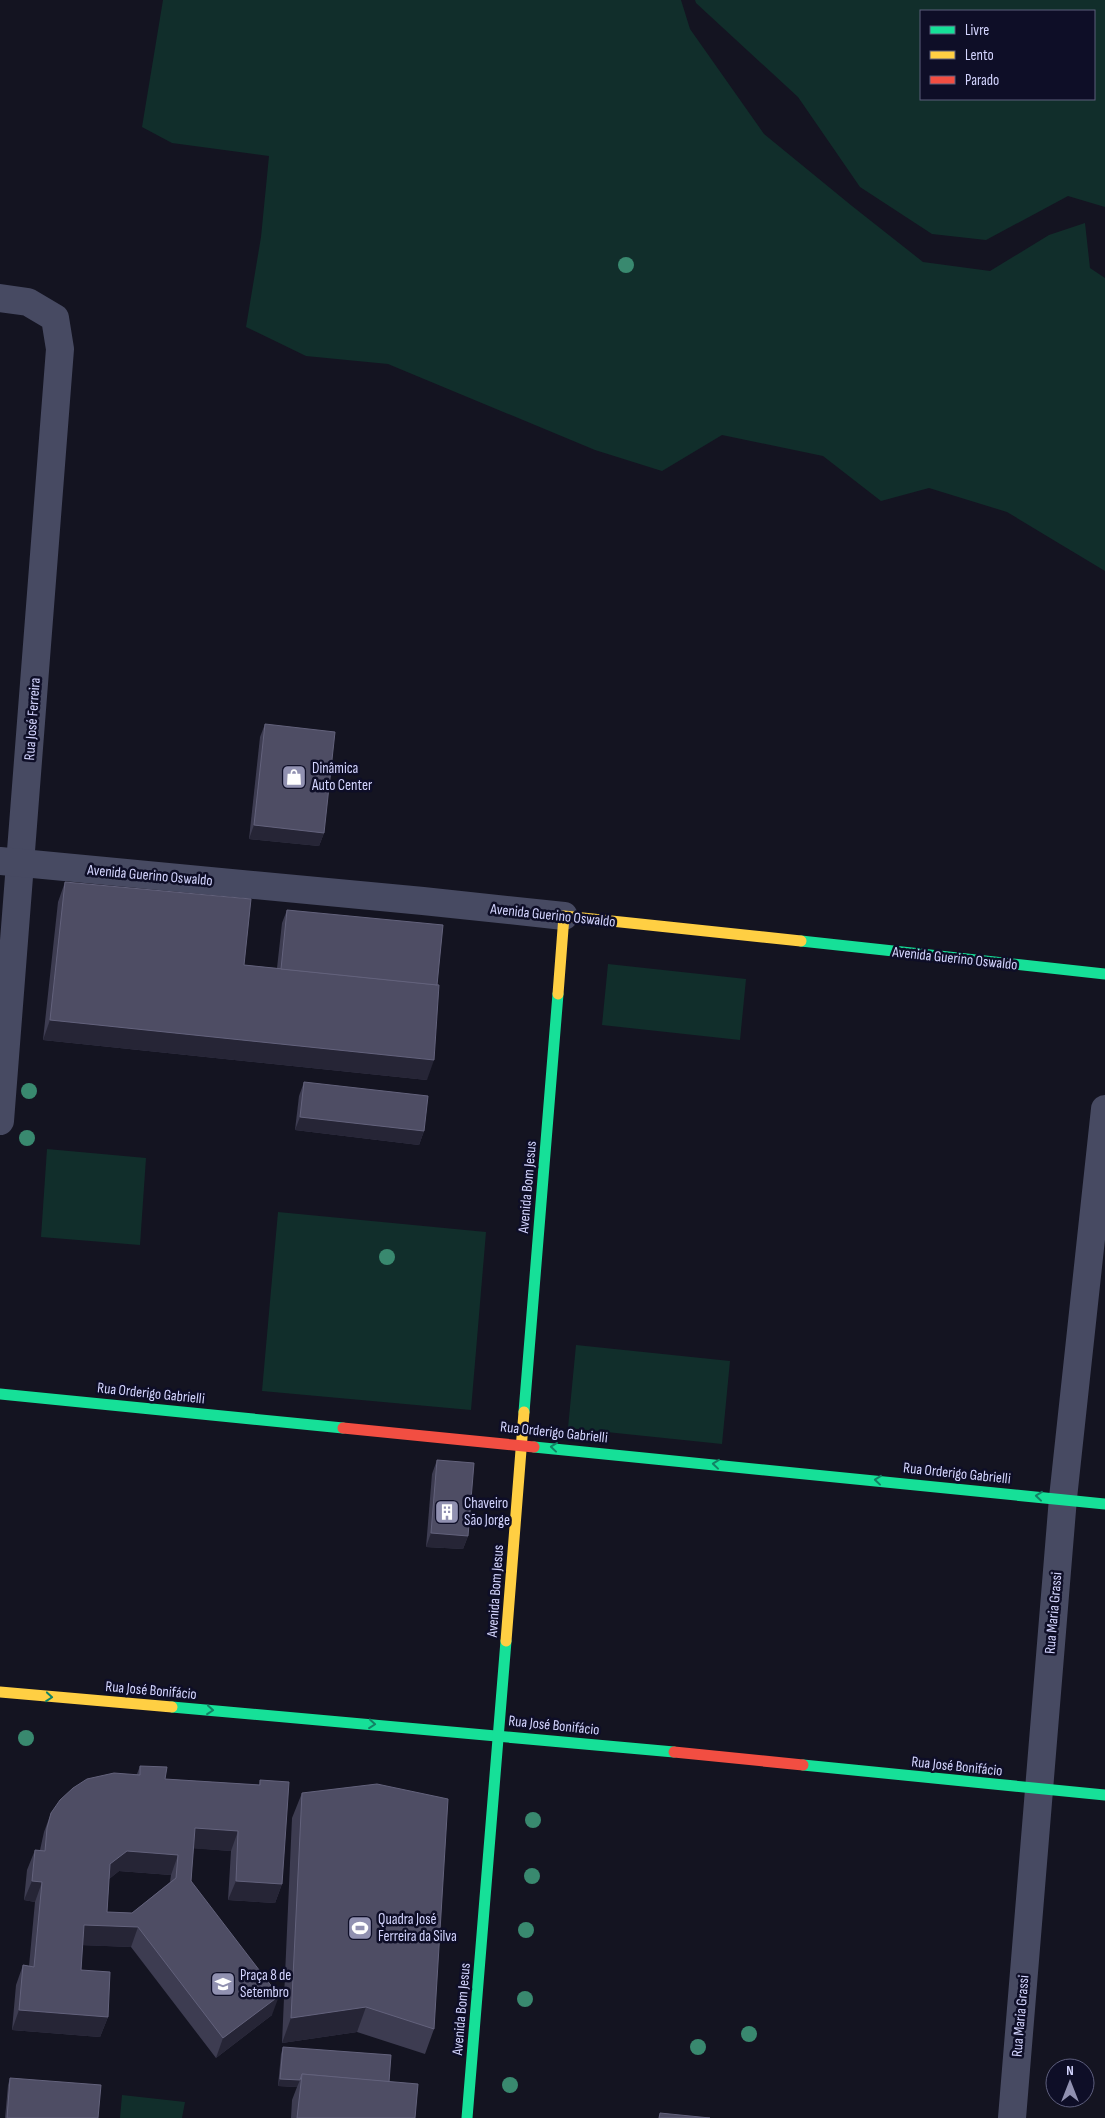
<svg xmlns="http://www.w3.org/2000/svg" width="1105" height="2118" viewBox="0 0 1105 2118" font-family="'Sofia Sans Condensed',sans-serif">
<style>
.green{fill:#112e2b;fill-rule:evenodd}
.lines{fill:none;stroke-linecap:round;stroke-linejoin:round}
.street{stroke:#474a62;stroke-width:28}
.fast{stroke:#16e098;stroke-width:11}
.slow{stroke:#ffcf43;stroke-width:11}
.jam{stroke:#f24e42;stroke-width:11}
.tree{fill:#39896f}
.wall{fill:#3d3c51;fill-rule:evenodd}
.shaded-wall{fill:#262536}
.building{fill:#4e4d64;stroke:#63627c;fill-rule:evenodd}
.oneway{stroke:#128265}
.labels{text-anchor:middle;stroke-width:5;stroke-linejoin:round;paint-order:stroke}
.street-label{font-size:15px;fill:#d4d5ff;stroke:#0e0e27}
.poi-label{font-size:15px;fill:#d4d5ff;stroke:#0e0e27;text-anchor:start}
</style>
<rect width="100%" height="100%" fill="#141421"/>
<g class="green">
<polygon points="163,0 681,0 690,29 764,134 852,206 923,262 990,271 1049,235 1085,223 1090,268 1105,278 1105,571 1007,512 929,488 881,501 823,456 722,435 662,471 595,450 388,364 306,356 246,327 261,237 269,156 172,143 142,127"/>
<path d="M695 0H1105V207L1068 196 986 240 932 234 860 187 798 97 696 3ZM1094 11V99H921V11Z"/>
<polygon points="608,964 746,979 740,1040 602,1025"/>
<polygon points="47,1149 146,1158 140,1245 41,1237"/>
<polygon points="278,1212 486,1232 471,1410 262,1391"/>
<polygon points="576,1345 730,1361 722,1444 568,1428"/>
<polygon points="122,2095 185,2102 182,2118 120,2118"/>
</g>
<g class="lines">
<g class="street">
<polyline points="0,298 28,302 55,318 60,349 0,1121"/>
<polyline points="0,861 423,901 564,916"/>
<polyline points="1012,2118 1063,1498 1105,1109"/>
</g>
<g class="fast">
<polyline points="801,941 1105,974"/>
<polyline points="0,1394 343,1428"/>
<polyline points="524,1412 558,994"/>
<polyline points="534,1447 1105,1504"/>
<polyline points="172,1707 674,1752"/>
<polyline points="803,1765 1105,1795"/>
<polyline points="467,2118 506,1641"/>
</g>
<g class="slow">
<polyline points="558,994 564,916 801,941"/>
<polyline points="506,1641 524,1412"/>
<polyline points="0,1692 172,1707"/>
</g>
<g class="jam">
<polyline points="343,1428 534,1447"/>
<polyline points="674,1752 803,1765"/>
</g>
</g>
<g class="tree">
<circle cx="626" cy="265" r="8"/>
<circle cx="29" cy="1091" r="8"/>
<circle cx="27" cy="1138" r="8"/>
<circle cx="387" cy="1257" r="8"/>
<circle cx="26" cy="1738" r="8"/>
<circle cx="533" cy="1820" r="8"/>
<circle cx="532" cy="1876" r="8"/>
<circle cx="526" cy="1930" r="8"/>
<circle cx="525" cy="1999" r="8"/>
<circle cx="749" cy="2034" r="8"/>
<circle cx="698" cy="2047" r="8"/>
<circle cx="510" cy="2085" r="8"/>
</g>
<g class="wall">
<polygon points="265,724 324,833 319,846 249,839 260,737"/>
<polygon points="65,882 244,965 277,968 282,923 287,910 427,1080 43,1040 58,902"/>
<polygon points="304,1082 424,1131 419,1145 295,1130 299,1096"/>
<polygon points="437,1460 468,1536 463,1549 426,1547 432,1474"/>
<path d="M140 1766 165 1779 259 1785 260 1780 282 1884 275 1903 228 1900 231 1851 193 1848 191 1881 272 2015 216 2058 131 1947 82 1945 81 1970 108 2017 100 2037 12 2030 16 1985 23 1965 29 1966 35 1902 24 1900 27 1870 35 1850H40L44 1832 51 1813 137 1774ZM119 1871 171 1875 170 1882 132 1913 107 1912 109 1879Z"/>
<polygon points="302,1793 434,2029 425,2054 357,2032 282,2043 292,1818"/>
<polygon points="283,2047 389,2082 415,2118 291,2118 292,2100 297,2087 278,2086 281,2054"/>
<polygon points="10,2078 98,2118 5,2118 8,2085"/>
</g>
<g class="shaded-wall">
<polygon points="254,825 324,833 319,846 249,839"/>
<polygon points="50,1020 434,1060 427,1080 43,1040"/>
<polygon points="300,1117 424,1131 419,1145 295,1130"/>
<polygon points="431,1533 468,1536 463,1549 426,1547"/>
<polygon points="195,1828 238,1831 231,1851 187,1848"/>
<polygon points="127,1851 178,1855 171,1875 119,1871 103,1884 110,1864"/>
<polygon points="32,1881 42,1882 35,1902 24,1900"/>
<polygon points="236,1881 282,1884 275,1903 228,1900"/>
<polygon points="84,1925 138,1927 131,1947 77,1945"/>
<polygon points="279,1996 272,2015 216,2058 223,2038"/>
<polygon points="366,2007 357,2032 282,2043 291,2018"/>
<polygon points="19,2010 108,2017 100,2037 12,2030"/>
<polygon points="280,2079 300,2080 297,2087 278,2086"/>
</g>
<g class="building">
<polygon points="265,724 335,732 324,833 254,825"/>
<polygon points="65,882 251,899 244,965 439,985 434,1060 50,1020"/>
<polygon points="287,910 443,925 437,985 281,969"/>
<polygon points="304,1082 428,1096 424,1131 300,1117"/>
<polygon points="437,1460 474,1463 468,1536 431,1533"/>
<path d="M140 1766 167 1767 165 1779 260 1785V1780L289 1782 282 1884 236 1881 238 1831 195 1828 191 1881 279 1996 223 2038 138 1927 84 1925 81 1970 110 1972 108 2017 19 2010 23 1965 34 1967 42 1882 32 1881 35 1850 45 1851 47 1828 51 1813 60 1800 73 1788 87 1779 114 1773 140 1775ZM127 1851 178 1855 176 1878 132 1913 107 1912 110 1864Z"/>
<polygon points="377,1784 448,1799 434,2029 366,2007 291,2018 302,1793"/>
<polygon points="283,2047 391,2055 389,2082 302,2074 300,2080 280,2079"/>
<polygon points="302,2074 418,2084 415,2118 297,2118"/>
<polygon points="10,2078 101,2085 98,2118 7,2118"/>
<polygon points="660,2113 710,2118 659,2118"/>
</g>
<defs><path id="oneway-chevron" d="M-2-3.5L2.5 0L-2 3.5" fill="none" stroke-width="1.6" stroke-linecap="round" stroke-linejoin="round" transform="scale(1.25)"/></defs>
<g class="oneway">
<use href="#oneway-chevron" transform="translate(554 1447) rotate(-174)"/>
<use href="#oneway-chevron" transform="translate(716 1464) rotate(-174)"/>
<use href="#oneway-chevron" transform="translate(878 1480) rotate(-174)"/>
<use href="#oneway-chevron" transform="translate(1039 1496) rotate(-174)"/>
<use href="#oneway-chevron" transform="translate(49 1697) rotate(5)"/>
<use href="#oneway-chevron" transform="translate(210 1710) rotate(5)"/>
<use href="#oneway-chevron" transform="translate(372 1724) rotate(5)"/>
</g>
<defs>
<symbol id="shop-square" viewBox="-11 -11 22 22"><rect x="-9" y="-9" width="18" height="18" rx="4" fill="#9191b1" stroke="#0e0e27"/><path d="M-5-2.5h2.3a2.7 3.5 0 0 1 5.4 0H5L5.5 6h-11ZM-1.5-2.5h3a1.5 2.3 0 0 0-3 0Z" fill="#fff"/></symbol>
<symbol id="building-square" viewBox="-11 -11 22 22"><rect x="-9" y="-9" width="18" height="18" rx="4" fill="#9191b1" stroke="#0e0e27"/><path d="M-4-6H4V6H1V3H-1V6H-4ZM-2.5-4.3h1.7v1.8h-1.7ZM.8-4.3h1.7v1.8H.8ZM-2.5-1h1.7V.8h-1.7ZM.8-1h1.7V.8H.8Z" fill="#fff"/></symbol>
<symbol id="stadium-square" viewBox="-11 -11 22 22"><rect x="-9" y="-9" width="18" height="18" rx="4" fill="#9191b1" stroke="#0e0e27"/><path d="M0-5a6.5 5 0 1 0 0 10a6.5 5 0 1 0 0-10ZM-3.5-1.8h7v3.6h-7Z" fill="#fff"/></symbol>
<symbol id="school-square" viewBox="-11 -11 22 22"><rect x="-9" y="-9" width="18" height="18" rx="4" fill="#9191b1" stroke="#0e0e27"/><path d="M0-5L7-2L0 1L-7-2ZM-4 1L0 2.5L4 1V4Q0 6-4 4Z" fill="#fff"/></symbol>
</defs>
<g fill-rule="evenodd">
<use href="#shop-square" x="280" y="763" width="28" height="28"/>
<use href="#building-square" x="433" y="1498" width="28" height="28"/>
<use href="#stadium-square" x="346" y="1914" width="28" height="28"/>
<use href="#school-square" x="209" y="1970" width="28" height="28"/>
</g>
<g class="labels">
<g class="street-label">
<text transform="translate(32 719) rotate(-86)" y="5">Rua José Ferreira</text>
<text transform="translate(150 875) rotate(5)" y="5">Avenida Guerino Oswaldo</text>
<text transform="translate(553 915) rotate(6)" y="5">Avenida Guerino Oswaldo</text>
<text transform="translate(955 958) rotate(6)" y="5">Avenida Guerino Oswaldo</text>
<text transform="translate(527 1187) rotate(-85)" y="5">Avenida Bom Jesus</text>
<text transform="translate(151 1393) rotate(6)" y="5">Rua Orderigo Gabrielli</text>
<text transform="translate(554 1432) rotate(6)" y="5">Rua Orderigo Gabrielli</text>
<text transform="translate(957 1473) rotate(6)" y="5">Rua Orderigo Gabrielli</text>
<text transform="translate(495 1591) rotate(-86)" y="5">Avenida Bom Jesus</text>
<text transform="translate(1053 1613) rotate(-85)" y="5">Rua Maria Grassi</text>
<text transform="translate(151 1690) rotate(5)" y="5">Rua José Bonifácio</text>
<text transform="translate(554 1725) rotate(6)" y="5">Rua José Bonifácio</text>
<text transform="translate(957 1766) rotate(6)" y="5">Rua José Bonifácio</text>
<text transform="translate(461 2009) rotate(-85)" y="5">Avenida Bom Jesus</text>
<text transform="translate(1020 2016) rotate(-85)" y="5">Rua Maria Grassi</text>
</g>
<g class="poi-label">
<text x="312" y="773">Dinâmica<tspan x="312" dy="17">Auto Center</tspan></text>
<text x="464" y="1508">Chaveiro<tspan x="464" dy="17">São Jorge</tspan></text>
<text x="378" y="1924">Quadra José<tspan x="378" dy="17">Ferreira da Silva</tspan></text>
<text x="240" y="1980">Praça 8 de<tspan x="240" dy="17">Setembro</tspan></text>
</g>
</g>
<rect x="920" y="10" width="175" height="90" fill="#0e0e27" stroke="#5d5e7d"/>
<rect x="930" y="26" width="25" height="8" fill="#16e098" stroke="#5d5e7d"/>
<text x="965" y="35" font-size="15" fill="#d4d5ff">Livre</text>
<rect x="930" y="51" width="25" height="8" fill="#ffcf43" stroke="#5d5e7d"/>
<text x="965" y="60" font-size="15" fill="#d4d5ff">Lento</text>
<rect x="930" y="76" width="25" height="8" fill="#f24e42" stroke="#5d5e7d"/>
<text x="965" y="85" font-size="15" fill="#d4d5ff">Parado</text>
<g transform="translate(1070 2083)"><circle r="24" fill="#0e0e27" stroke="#5d5e7d"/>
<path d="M0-4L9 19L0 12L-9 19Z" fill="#9191b1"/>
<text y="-8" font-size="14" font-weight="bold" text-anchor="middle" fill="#d4d5ff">N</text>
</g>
</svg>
